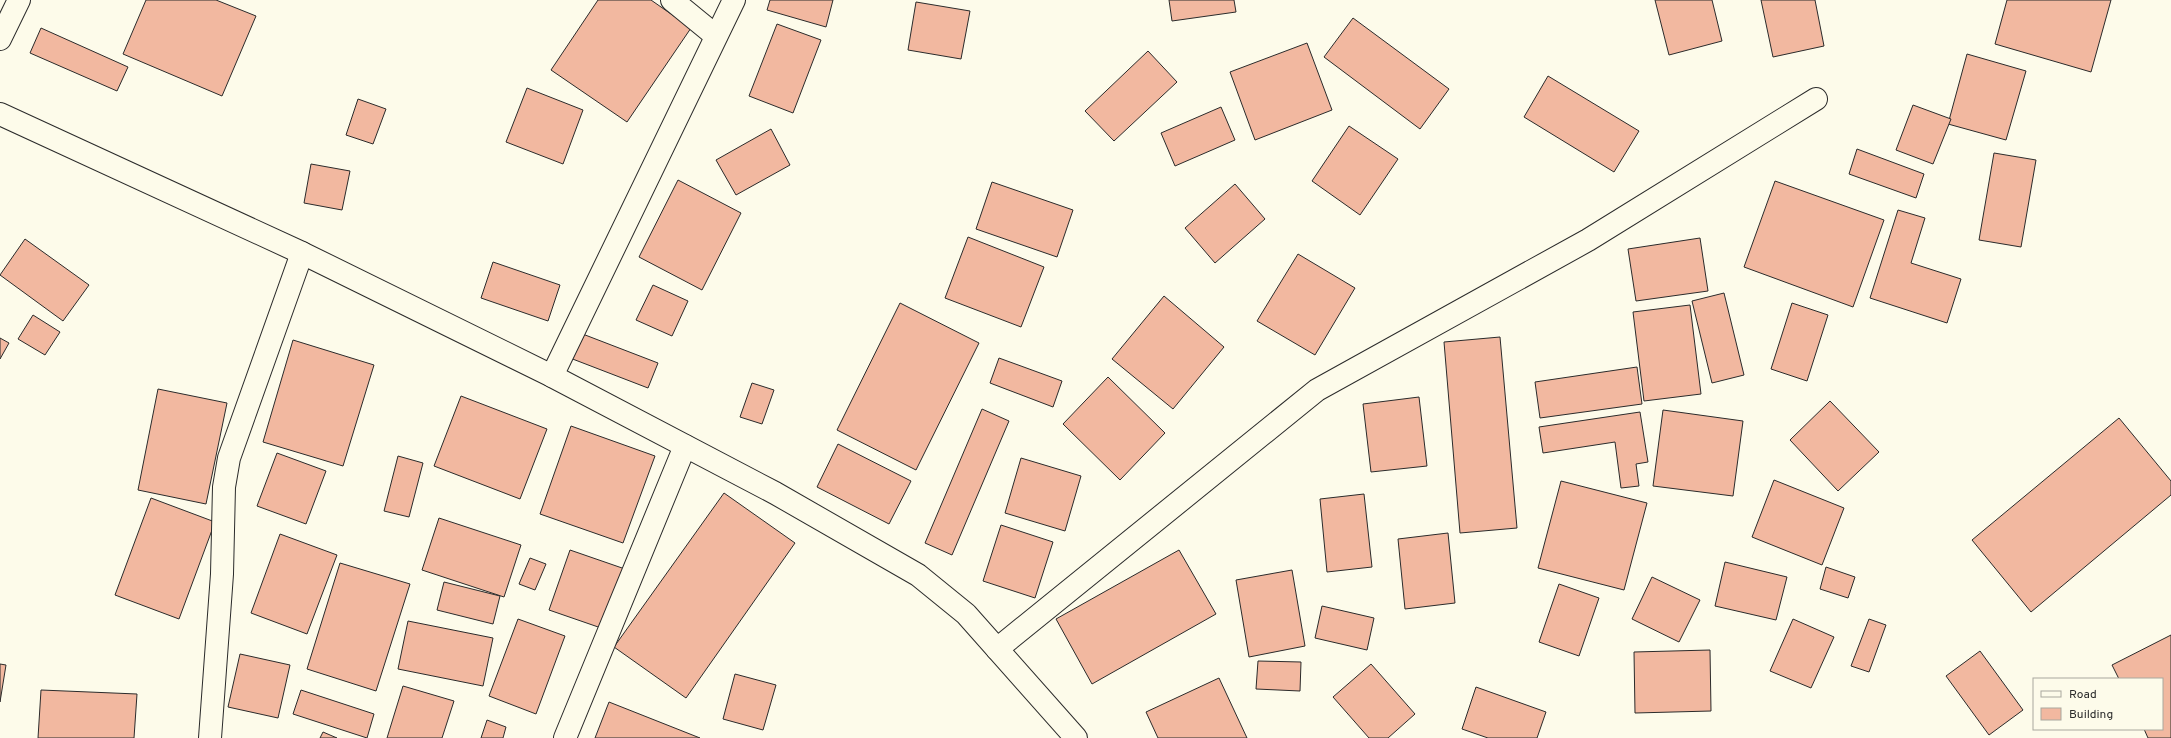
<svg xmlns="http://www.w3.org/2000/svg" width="2171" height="738" viewBox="0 0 2171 738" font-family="Overpass,sans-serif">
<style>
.building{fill:#f2b8a0;stroke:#2b2b2b}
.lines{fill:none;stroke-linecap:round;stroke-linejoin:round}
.minor-casing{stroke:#2b2b2b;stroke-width:24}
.major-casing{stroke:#2b2b2b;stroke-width:24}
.minor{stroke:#fdfbea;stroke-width:22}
.major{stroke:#fdfbea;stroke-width:22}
</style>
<rect width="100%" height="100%" fill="#fdfbea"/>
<g class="building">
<polygon points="146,0 216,0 256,16 222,96 123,54"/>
<polygon points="598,0 651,0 691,28 627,122 551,70"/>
<polygon points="770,0 833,0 826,27 767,10"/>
<polygon points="1169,0 1234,0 1236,12 1172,21"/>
<polygon points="1655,0 1712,0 1722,41 1669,55"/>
<polygon points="1761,0 1815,0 1824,46 1773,57"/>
<polygon points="2007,0 2111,0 2091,72 1995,44"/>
<polygon points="916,2 970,11 961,59 908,50"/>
<polygon points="1353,18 1449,89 1420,129 1324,57"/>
<polygon points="777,24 821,40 793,113 749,96"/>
<polygon points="41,28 128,67 117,91 30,53"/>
<polygon points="1307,43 1332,110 1255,140 1230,72"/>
<polygon points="1148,51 1177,82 1114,141 1085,111"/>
<polygon points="1967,54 2026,71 2006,140 1948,124"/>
<polygon points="1548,76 1639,131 1614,172 1524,117"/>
<polygon points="527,88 583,110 563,164 506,142"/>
<polygon points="358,99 386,109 373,144 346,135"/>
<polygon points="1913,105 1951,119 1933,164 1896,150"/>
<polygon points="1221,107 1235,140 1175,166 1161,133"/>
<polygon points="1349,126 1398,159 1360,215 1312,181"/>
<polygon points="771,129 790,165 736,195 716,160"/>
<polygon points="1857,149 1924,174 1916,198 1849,174"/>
<polygon points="1994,153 2036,160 2021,247 1979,240"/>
<polygon points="311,164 350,171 342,210 304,203"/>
<polygon points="678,180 741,213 702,290 639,257"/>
<polygon points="1775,181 1884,220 1853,307 1744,267"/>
<polygon points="992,182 1073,210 1057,257 976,229"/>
<polygon points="1235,184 1265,219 1215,263 1185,228"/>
<polygon points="1898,210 1925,218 1911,263 1961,279 1947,323 1870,298"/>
<polygon points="968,237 1044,267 1021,327 945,298"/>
<polygon points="1700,238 1708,291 1636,301 1628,249"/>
<polygon points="25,239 89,285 63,321 0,275"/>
<polygon points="1298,254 1355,288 1315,355 1257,321"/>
<polygon points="493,262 560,285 548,321 481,298"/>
<polygon points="653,285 688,301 672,336 636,320"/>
<polygon points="1724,293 1744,375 1712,383 1692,301"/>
<polygon points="1164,296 1224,347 1173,409 1112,359"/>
<polygon points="900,303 979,343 916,470 837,430"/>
<polygon points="1792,303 1828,315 1807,381 1771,369"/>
<polygon points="1690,305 1701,394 1644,401 1633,312"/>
<polygon points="33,315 60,332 45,355 18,339"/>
<polygon points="580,333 658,363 648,388 570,358"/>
<polygon points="1500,337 1517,528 1460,533 1444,342"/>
<polygon points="0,338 9,343 0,359"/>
<polygon points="293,340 374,365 343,466 263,442"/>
<polygon points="999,358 1062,381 1053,407 990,383"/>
<polygon points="1637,367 1642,404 1540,418 1535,382"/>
<polygon points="1108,377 1165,433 1120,480 1063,424"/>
<polygon points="752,383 774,390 762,424 740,417"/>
<polygon points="158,389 227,403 206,504 138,490"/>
<polygon points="461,396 547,429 520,499 434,466"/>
<polygon points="1419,397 1427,466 1371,472 1363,404"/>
<polygon points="1830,401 1879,452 1838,491 1790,440"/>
<polygon points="982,409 1009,421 952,555 925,543"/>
<polygon points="1663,410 1743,421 1733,496 1653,486"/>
<polygon points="1640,412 1648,462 1636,464 1639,486 1621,488 1615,442 1543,453 1539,427"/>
<polygon points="2119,418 2171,481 2171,495 2031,612 1972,540"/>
<polygon points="571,426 655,456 623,543 540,514"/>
<polygon points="838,444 911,481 889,524 817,487"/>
<polygon points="277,453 326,471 306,524 257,506"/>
<polygon points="398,456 423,463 409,517 384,511"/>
<polygon points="1021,458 1081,476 1065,531 1005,513"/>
<polygon points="1774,480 1844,508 1822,565 1752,537"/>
<polygon points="1561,481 1647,503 1624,590 1538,568"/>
<polygon points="724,493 795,543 686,698 614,647"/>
<polygon points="1364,494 1372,567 1327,572 1320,499"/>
<polygon points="151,498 215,522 179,619 115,595"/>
<polygon points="439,518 521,545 504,597 422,570"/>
<polygon points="1001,525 1053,542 1035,598 983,581"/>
<polygon points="1448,533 1455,603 1405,609 1398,539"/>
<polygon points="280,534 337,555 307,634 251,613"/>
<polygon points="570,550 625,569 604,629 549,610"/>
<polygon points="1179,550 1216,614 1092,684 1056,619"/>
<polygon points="530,558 546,564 535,590 519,584"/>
<polygon points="1725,562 1787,577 1776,620 1715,606"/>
<polygon points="340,563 410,584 376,691 307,669"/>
<polygon points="1826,567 1855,577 1848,598 1820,589"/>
<polygon points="1292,570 1305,646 1249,657 1236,580"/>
<polygon points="1652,577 1700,600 1679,642 1632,619"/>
<polygon points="444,582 500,596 493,624 437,610"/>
<polygon points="1559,584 1599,598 1579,656 1539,642"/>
<polygon points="1322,606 1374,618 1367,650 1315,638"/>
<polygon points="518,619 565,636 536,714 489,696"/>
<polygon points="1793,619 1834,637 1811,688 1770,671"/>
<polygon points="1869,619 1886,625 1869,672 1851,666"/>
<polygon points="408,621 493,638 483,686 398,669"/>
<polygon points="2171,635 2171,738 2148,738 2144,729 2162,729 2162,679 2119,679 2112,665"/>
<polygon points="1710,650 1711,711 1635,713 1634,652"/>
<polygon points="1980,651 2023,710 1989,735 1946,676"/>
<polygon points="240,654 290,665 278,718 228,707"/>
<polygon points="1258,661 1301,662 1300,691 1256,689"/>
<polygon points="0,664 6,665 0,702"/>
<polygon points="1371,664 1415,714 1388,738 1369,738 1333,697"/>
<polygon points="735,674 776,685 763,730 723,719"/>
<polygon points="1219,678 1247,738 1158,738 1146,712"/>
<polygon points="403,686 454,701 442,738 387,738"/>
<polygon points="1476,687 1546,712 1537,738 1488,738 1462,729"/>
<polygon points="41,690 137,694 134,738 38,738"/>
<polygon points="301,690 374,714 367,738 293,714"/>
<polygon points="609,702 700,738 595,738"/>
<polygon points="487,720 506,727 503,738 481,738"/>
<polygon points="323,732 337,738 320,738"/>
</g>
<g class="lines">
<defs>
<g id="minor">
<polyline points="672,0 716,36"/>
<polyline points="0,39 19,0"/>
<polyline points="552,376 734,0"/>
<polyline points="997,649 1317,390 1588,240 1816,99"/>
<polyline points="210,738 222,574 224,487 229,458 302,253"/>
<polyline points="565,738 685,446"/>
</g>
<polyline id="major" points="0,114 302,253 552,376 775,493 918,575 966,614 1076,738"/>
</defs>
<use href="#minor" class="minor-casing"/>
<use href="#major" class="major-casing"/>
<use href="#minor" class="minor"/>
<use href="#major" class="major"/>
</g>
<rect x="2033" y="678" width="130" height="52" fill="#fdfbea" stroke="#a9a89e"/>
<rect x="2041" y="691" width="20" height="6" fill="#fdfbea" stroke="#a9a89e"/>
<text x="2069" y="698" font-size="12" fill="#2b2b2b">Road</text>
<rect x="2041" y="708" width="20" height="12" fill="#f2b8a0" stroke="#a9a89e"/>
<text x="2069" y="718" font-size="12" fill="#2b2b2b">Building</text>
</svg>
